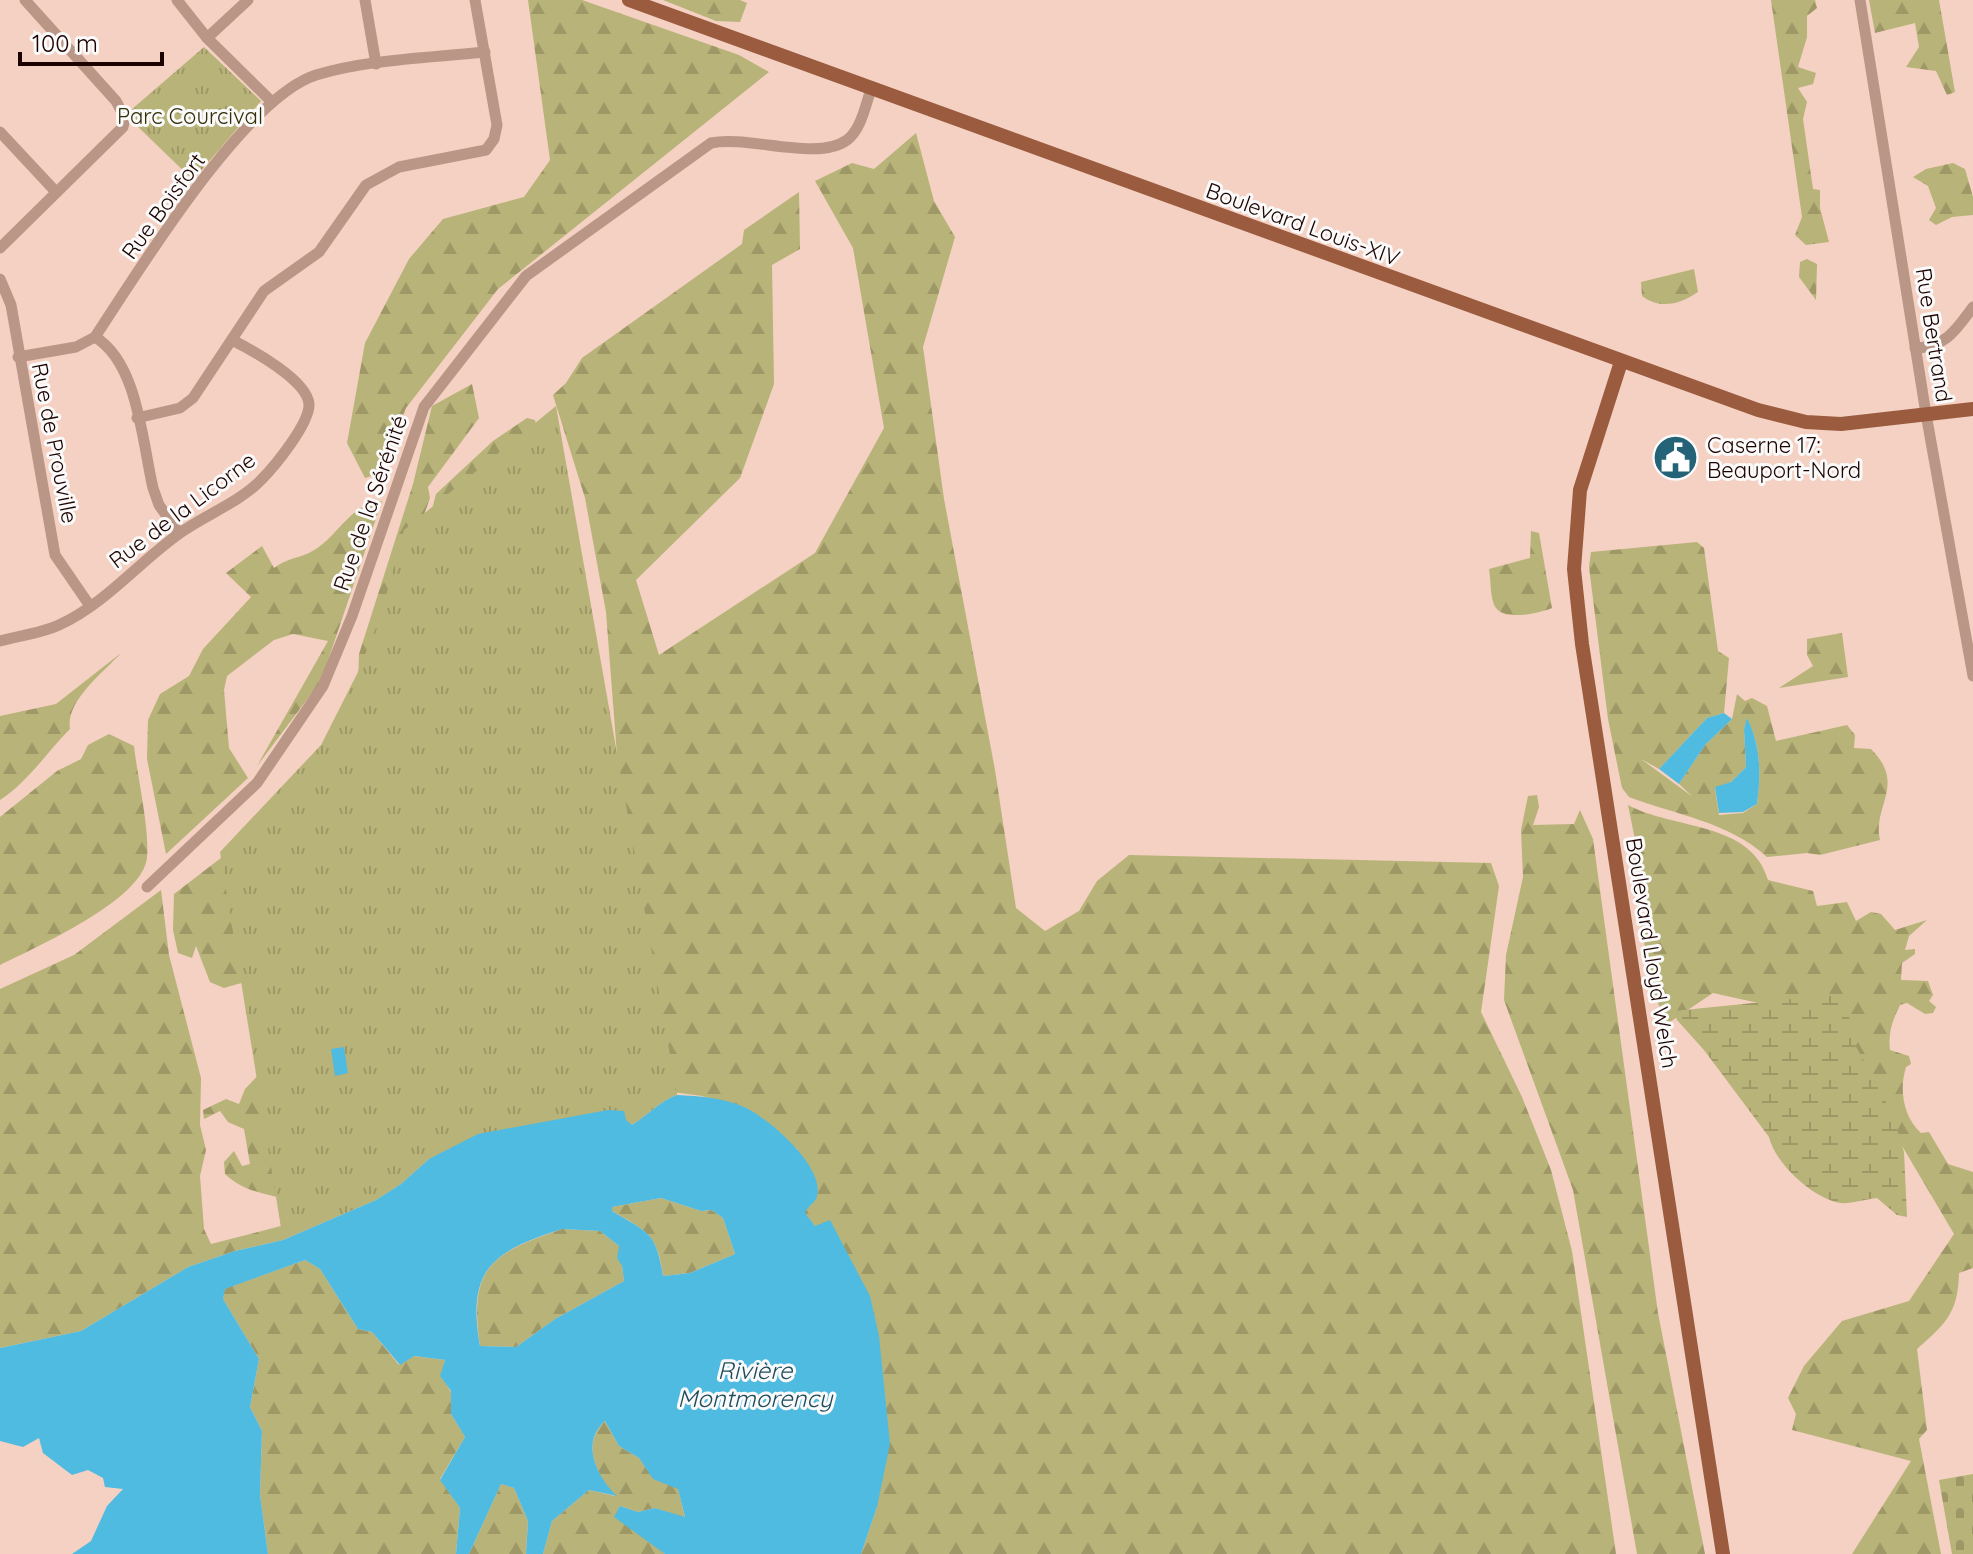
<svg xmlns="http://www.w3.org/2000/svg" width="1973" height="1554" viewBox="0 0 1973 1554" font-family="Quicksand,sans-serif">
<style>
.forest{fill:url(#forest-firs);fill-rule:evenodd}
.wetland{fill:url(#wetland-marsh)}
.cemetery{fill:url(#cemetery-stones)}
.park{fill:url(#park-tufts)}
.water{fill:#50bbe0;fill-rule:evenodd}
.lines{fill:none;stroke-linecap:round;stroke-linejoin:round}
.minor{stroke:#ba9686;stroke-width:11}
.major{stroke:#9b5b3e;stroke-width:14}
.labels{text-anchor:middle;stroke-width:6;stroke-linejoin:round;paint-order:stroke}
.park-label{font-size:22px;fill:#322f07;stroke:#fafafa}
.street-label{font-size:22px;fill:#1d0300;stroke:#fafafa}
.poi-label{font-size:22px;fill:#1d0300;stroke:#fafafa;text-anchor:start}
.water-label{font-size:24px;font-style:italic;fill:#1d4b5b;stroke:#fafafa}
</style>
<defs>
<pattern id="forest-firs" width="22" height="20" patternUnits="userSpaceOnUse" patternTransform="scale(2)"><rect width="22" height="20" fill="#b8b378"/><path d="M5 1l3.5 6h-7zM16 11l3.5 6h-7z" fill="#9e9866"/></pattern>
<pattern id="wetland-marsh" width="20" height="14" patternUnits="userSpaceOnUse" patternTransform="scale(2)"><rect width="20" height="14" fill="#b8b378"/><path d="M1 5h8M5 5V1M11 12h8M15 12V8" fill="none" stroke="#9e9866"/></pattern>
<pattern id="cemetery-stones" width="16" height="16" patternUnits="userSpaceOnUse" patternTransform="scale(2)"><rect width="16" height="16" fill="#b8b378"/><path d="M2 7V4a2 2 0 0 1 4 0v3zM10 15v-3a2 2 0 0 1 4 0v3z" fill="#9e9866"/></pattern>
<pattern id="park-tufts" width="24" height="20" patternUnits="userSpaceOnUse" patternTransform="scale(2)"><rect width="24" height="20" fill="#b8b378"/><path d="M3 7l-1-3M5 7V3M7 7l1-3M15 17l-1-3M17 17v-4M19 17l1-3" fill="none" stroke="#9e9866"/></pattern>
</defs>
<rect width="100%" height="100%" fill="#f4d1c2"/>
<g class="forest">
<polygon points="528,0 582,0 739,55 769,72 498,289 406,408 381,473 365,478 347,443 365,343 409,259 443,219 524,197 550,160"/>
<polygon points="663,0 740,0 747,3 740,22 716,21"/>
<polygon points="1771,0 1815,0 1817,8 1807,16 1807,37 1798,67 1816,73 1813,84 1798,88 1807,102 1803,119 1813,189 1820,190 1820,208 1829,242 1806,245 1795,235 1802,217"/>
<polygon points="1869,0 1939,0 1955,92 1947,95 1936,71 1906,67 1919,47 1915,23 1875,33"/>
<polygon points="916,133 934,201 955,237 923,347 944,499 995,770 1016,908 1045,931 1079,911 1097,881 1129,855 1491,863 1499,886 1481,1012 1522,1097 1551,1170 1572,1251 1616,1554 861,1554 877,1507 815,1226 804,1213 808,1205 797,1149 743,1107 702,1096 650,1089 633,963 606,612 585,498 553,395 566,383 582,358 742,244 744,230 799,192 800,249 772,265 774,384 740,478 636,580 659,655 815,553 884,428 853,248 815,181 852,163 874,169"/>
<polygon points="1953,163 1965,169 1973,197 1973,215 1952,217 1936,225 1929,220 1936,208 1928,186 1913,177 1926,169"/>
<polygon points="1807,259 1817,264 1816,300 1799,277 1800,262"/>
<path d="M1694 269 1698 292C1680 304 1661 310 1642 296L1641 282Z"/>
<polygon points="472,384 479,418 428,487 430,498 387,619 357,720 359,654 413,484 432,406"/>
<path d="M527 418 535 420 552 490 283 1240 235 1251 188 1267 81 1331 0 1348V989L74 955 161 890 169 955 201 1078 200 1125 206 1150 200 1176 204 1229 211 1244 281 1226 277 1197C257 1192 241 1189 225 1174L224 1162 234 1151 242 1166 250 1164 244 1129 228 1122 220 1111 204 1119 203 1110 226 1099 239 1104 245 1089 267 1066 266 976 224 988 210 982 196 946 192 958 178 953 173 930 174 894 230 851 335 754 408 601 436 494 493 441Z"/>
<path d="M382 501 321 681 257 766 328 641 293 634 274 640 227 676 224 690 229 748 248 778 166 854 147 759 148 720 160 694 189 676 203 649 251 597 226 573 262 546 274 568C288 558 295 559 309 553 338 539 347 505 382 501Z"/>
<path d="M1531 531 1539 533 1552 608C1540 613 1505 621 1496 608 1490 600 1491 580 1489 569L1530 558Z"/>
<path d="M1697 542 1704 548 1718 651 1729 658 1724 713 1707 718 1659 769 1641 759 1693 797 1679 784 1705 745 1732 719 1737 694 1745 701 1752 698 1767 706 1776 741 1847 725 1855 735 1854 748 1871 749C1907 785 1872 806 1880 840L1820 855 1807 853 1767 857C1729 822 1676 815 1629 797L1622 788 1608 719 1589 567 1591 552ZM1747 719C1761 746 1761 774 1757 804L1743 813 1719 815 1715 788 1731 782 1746 767 1744 729Z"/>
<polygon points="1842,633 1848,677 1779,688 1813,666 1807,655 1807,639"/>
<path d="M121 653C104 672 65 701 70 729 46 753 29 781 0 800V716L56 704Z"/>
<path d="M109 734 134 746C137 774 150 831 147 857 144 900 34 948 0 965V817L57 771 81 759 88 745Z"/>
<polygon points="1537,795 1539,807 1533,825 1574,824 1580,810 1593,839 1658,1313 1705,1554 1637,1554 1573,1190 1504,1000 1506,955 1523,877 1521,830 1528,796"/>
<path d="M1628 805C1674 830 1751 821 1768 880L1813 891 1817 906 1847 902 1856 921 1871 912 1881 914 1895 930 1927 920 1909 936 1905 950 1915 949V954L1902 963 1901 980 1928 981 1933 995 1929 1001 1936 1007 1933 1013 1925 1014 1907 1003 1900 1005C1892 1022 1888 1032 1890 1050L1909 1056 1911 1064 1906 1067C1899 1089 1903 1117 1921 1133L1929 1132 1948 1164 1973 1172V1268L1959 1273C1958 1314 1945 1324 1917 1349L1927 1430 1919 1439 1941 1554H1852L1911 1461 1792 1430 1796 1414 1788 1398 1804 1366 1842 1321 1909 1301 1954 1234 1878 1105 1790 1010 1713 993 1667 1024 1653 992 1641 925 1649 908Z"/>
<path d="M661 1198 701 1211 712 1210 723 1218 735 1254 690 1273 663 1276C658 1235 647 1231 612 1211V1207Z"/>
<path d="M562 1229 600 1231 619 1246 624 1281 555 1319 516 1347 480 1346C468 1267 492 1253 562 1229Z"/>
<polygon points="305,1260 320,1269 358,1329 372,1332 399,1365 413,1356 445,1360 441,1376 451,1392 451,1414 465,1437 440,1479 460,1508 456,1554 268,1554 260,1495 262,1431 250,1407 259,1359 223,1299 224,1289"/>
<path d="M605 1421 619 1446 639 1458 653 1478 678 1488 685 1518 655 1508 638 1512 620 1506 665 1554H543L552 1521 589 1490 615 1496C596 1476 581 1443 605 1421Z"/>
<polygon points="501,1484 514,1488 528,1521 526,1554 469,1554"/>
</g>
<path class="wetland" d="M1841 994 1847 1006 1854 1043 1892 1113 1904 1152 1907 1217 1897 1215 1877 1198C1866 1199 1851 1204 1840 1203 1812 1198 1775 1163 1769 1137L1704 1050 1677 1020 1674 1011Z"/>
<polygon class="cemetery" points="1973,1474 1973,1554 1952,1554 1939,1480"/>
<g class="park">
<polygon points="204,47 261,101 193,180 133,122 131,110"/>
<path d="M556 406 677 1095C660 1101 648 1115 632 1125L626 1121 429 1159 401 1184 376 1200 283 1240 220 852 321 745 357 674 380 618 404 530Z"/>
</g>
<g class="water">
<polygon points="1724,713 1732,719 1705,745 1679,784 1659,769 1707,718"/>
<path d="M1747 718C1761 746 1761 774 1757 804L1743 812 1719 813 1715 787 1731 782 1746 767 1744 729Z"/>
<polygon points="344,1047 348,1073 335,1076 331,1049"/>
<path d="M677 1095C699 1096 724 1098 744 1107 767 1117 829 1169 816 1199 813 1204 807 1207 805 1213L815 1226 830 1220 870 1296 879 1336 890 1444 877 1507 861 1554H665L614 1517 620 1506 638 1512 655 1508 685 1517 678 1489 653 1479 639 1458 619 1446 605 1421C580 1443 597 1477 617 1496L589 1490 552 1521 543 1554H526L528 1521 514 1488 501 1484 469 1554H456L460 1508 440 1480 465 1437 451 1414V1391L440 1376 445 1360 414 1356 400 1365 372 1332 358 1329 320 1269 305 1260 225 1289 223 1299 259 1359 250 1407 262 1431 260 1495 268 1554H72L91 1541 107 1506 123 1489 105 1487 103 1478 88 1470 72 1475 43 1453 39 1438 23 1447 0 1441V1348L81 1331 188 1267 235 1251 283 1240 376 1200 401 1184 429 1159 478 1134 608 1110 624 1111 626 1120 632 1125C648 1115 660 1101 677 1095ZM661 1198 701 1211 712 1210 723 1218 735 1254 690 1273 663 1276C656 1231 648 1233 612 1211V1207ZM562 1229 600 1231 619 1246 617 1258 622 1266 624 1281 555 1319 516 1347 480 1346C466 1268 494 1251 562 1229Z"/>
</g>
<g class="lines">
<g class="minor">
<polyline points="177,0 207,38 272,102"/>
<polyline points="365,0 376,64"/>
<polyline points="1860,0 1926,414 1973,676"/>
<polyline points="207,38 248,0"/>
<polyline points="0,132 56,192"/>
<polyline points="0,248 123,127 125,118 116,101 25,0"/>
<polyline points="0,279 11,305 55,555 90,606"/>
<path d="M95 337C138 363 142 441 153 488L159 505 179 533"/>
<path d="M1915 348C1946 347 1956 330 1973 307"/>
<path d="M18 357 76 347 95 337C138 272 244 98 316 75 369 59 430 58 485 52"/>
<polyline points="137,418 180,408 193,398 264,291 319,252 366,185 399,167 486,150 494,139 497,125 475,0"/>
<path d="M0 641C19 636 41 633 59 625 105 604 139 562 180 533 205 515 240 502 261 480 275 466 310 423 309 404 307 380 252 350 232 340"/>
<path d="M147 887 257 783 323 686 352 616 424 407 526 276 711 143C748 135 817 162 847 140 861 130 866 104 871 89"/>
</g>
<g class="major">
<polyline points="629,0 1758,410 1806,422 1841,424 1973,409"/>
<polyline points="1621,362 1580,490 1574,569 1582,644 1723,1554"/>
</g>
</g>
<defs>
<symbol id="civic-disc" viewBox="-11 -11 22 22"><circle r="9.5" fill="#236277" stroke="#fafafa"/><path d="M-.6-6.5H3V-4.5H.6V-3L4-1V1h2V6H-6V1h2V-1L-.6-3ZM-1.2 2.5V6h2.4V2.5Z" fill="#fff"/></symbol>
</defs>
<g fill-rule="evenodd">
<use href="#civic-disc" x="1650" y="432" width="51" height="51"/>
</g>
<g class="labels">
<g class="park-label">
<text x="190" y="124">Parc Courcival</text>
</g>
<g class="street-label">
<text transform="translate(163 206) rotate(-54)" y="8">Rue Boisfort</text>
<text transform="translate(1303 224) rotate(20)" y="8">Boulevard Louis-XIV</text>
<text transform="translate(1934 335) rotate(81)" y="8">Rue Bertrand</text>
<text transform="translate(55 443) rotate(79)" y="8">Rue de Prouville</text>
<text transform="translate(370 503) rotate(-71)" y="8">Rue de la Sérénité</text>
<text transform="translate(182 510) rotate(-37)" y="8">Rue de la Licorne</text>
<text transform="translate(1652 953) rotate(81)" y="8">Boulevard Lloyd Welch</text>
</g>
<g class="poi-label">
<text x="1707" y="453">Caserne 17:<tspan x="1707" dy="25">Beauport-Nord</tspan></text>
</g>
<g class="water-label">
<text x="755" y="1379">Rivière<tspan x="755" dy="28">Montmorency</tspan></text>
</g>
</g>
<path d="M20 52v12h142v-12" fill="none" stroke="#1d0300" stroke-width="4"/>
<text x="32" y="52" font-size="24" fill="#1d0300" stroke="#fafafa" stroke-width="6" paint-order="stroke">100 m</text>
</svg>
